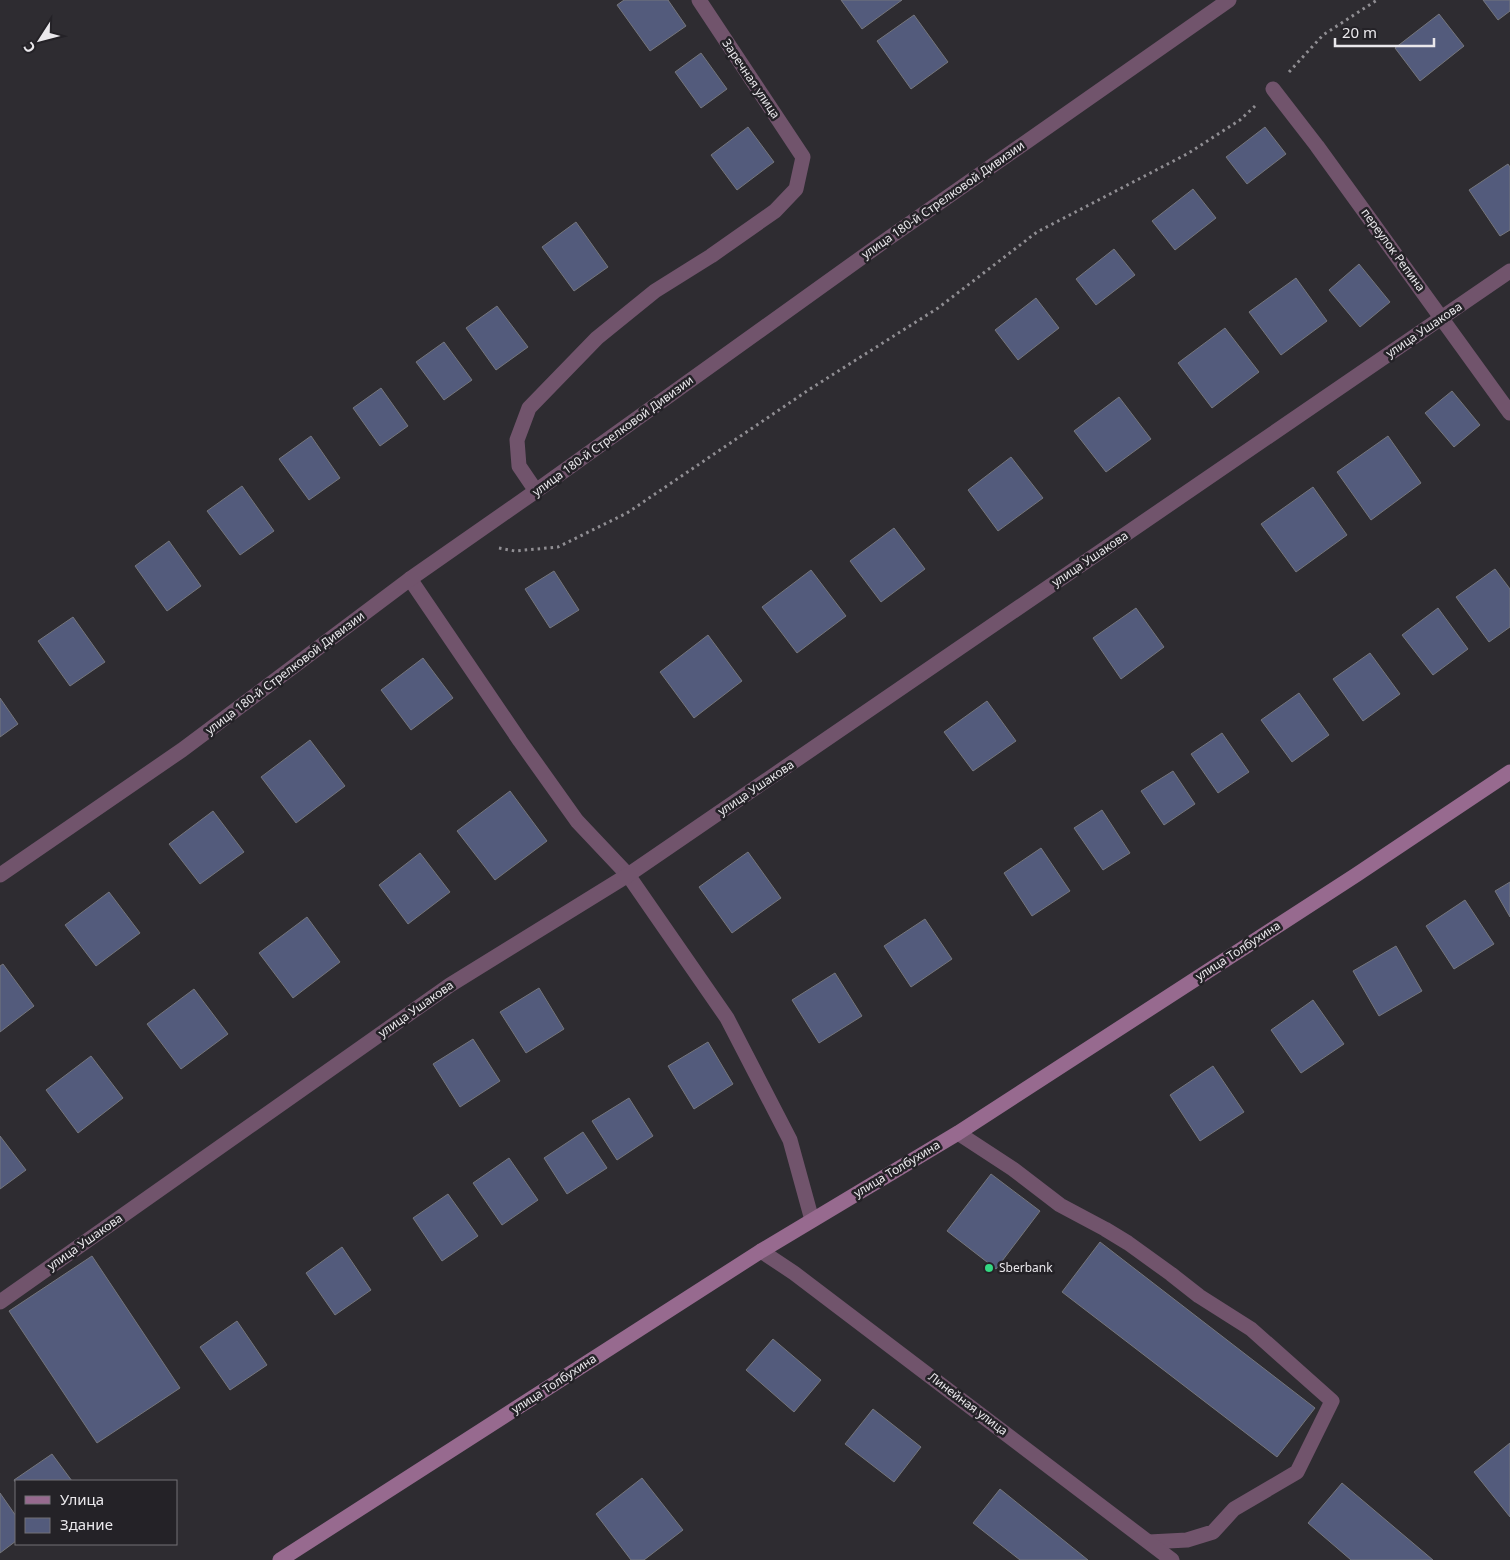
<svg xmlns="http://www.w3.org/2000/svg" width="1510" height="1560" viewBox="0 0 1510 1560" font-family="'Noto Sans',sans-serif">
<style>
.building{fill:#535b7c;stroke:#75767c}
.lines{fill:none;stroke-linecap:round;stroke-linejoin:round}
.path{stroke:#908e93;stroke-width:3;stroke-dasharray:2.5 4;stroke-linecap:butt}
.lane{stroke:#71546c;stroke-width:15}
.street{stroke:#71546c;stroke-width:15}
.secondary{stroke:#976a8f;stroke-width:15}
.poi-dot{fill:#33d882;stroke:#242227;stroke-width:2}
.labels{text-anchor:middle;stroke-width:5;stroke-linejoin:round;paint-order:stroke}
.street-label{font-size:12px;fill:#eae8ec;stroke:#242227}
.poi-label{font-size:12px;fill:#eae8ec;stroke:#242227;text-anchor:start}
</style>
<rect width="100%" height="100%" fill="#2e2c31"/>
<g class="building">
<polygon points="624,0 668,0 686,26 650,51 617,5"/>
<polygon points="841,0 902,0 862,29"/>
<polygon points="1483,0 1510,0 1510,11 1498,20"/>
<polygon points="1439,14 1464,46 1420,81 1395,48"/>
<polygon points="914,15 948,62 911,89 877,41"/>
<polygon points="701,53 727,89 701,108 675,72"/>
<polygon points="748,127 774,162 737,190 711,155"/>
<polygon points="1265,127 1286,154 1247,184 1226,157"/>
<polygon points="1508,164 1510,167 1510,230 1500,236 1469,190"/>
<polygon points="1193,189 1216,218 1175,250 1152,221"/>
<polygon points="576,222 608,267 574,291 542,247"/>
<polygon points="1114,249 1135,275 1096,305 1076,279"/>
<polygon points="1359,264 1390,302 1360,327 1329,290"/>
<polygon points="1296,278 1327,321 1281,355 1249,312"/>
<polygon points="1036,298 1059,328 1018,360 995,330"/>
<polygon points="497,306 528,347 496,370 466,328"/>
<polygon points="1225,328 1259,372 1212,408 1178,363"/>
<polygon points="444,342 472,380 444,400 416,362"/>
<polygon points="381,388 408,426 380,446 353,408"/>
<polygon points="1452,391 1480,425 1454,447 1425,413"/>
<polygon points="1119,397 1151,439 1106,472 1074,431"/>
<polygon points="311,436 340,478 309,500 279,459"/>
<polygon points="1388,436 1421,483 1371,520 1337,472"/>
<polygon points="1011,457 1043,498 998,531 968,490"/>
<polygon points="242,486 274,531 240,555 207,511"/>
<polygon points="1313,487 1347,535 1296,572 1261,524"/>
<polygon points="894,528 925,569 881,602 850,561"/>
<polygon points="169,541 201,586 167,611 135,566"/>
<polygon points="1495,569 1510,589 1510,627 1489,642 1456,597"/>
<polygon points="811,570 846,616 797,653 762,607"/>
<polygon points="554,571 579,610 550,628 525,589"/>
<polygon points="1136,608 1164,647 1121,679 1093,638"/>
<polygon points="1438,608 1468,649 1433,675 1402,635"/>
<polygon points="73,617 105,662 70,686 38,641"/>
<polygon points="708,635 742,681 694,718 660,672"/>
<polygon points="1370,653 1400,694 1363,721 1333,679"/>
<polygon points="423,658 453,698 411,730 381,690"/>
<polygon points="1299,693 1329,735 1292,762 1261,720"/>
<polygon points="0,698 18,724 0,737"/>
<polygon points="987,701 1016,741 973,771 944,732"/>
<polygon points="1222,733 1249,772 1218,793 1191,754"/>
<polygon points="310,740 345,786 296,823 261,777"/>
<polygon points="1173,771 1195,804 1164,825 1141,791"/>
<polygon points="510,791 547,841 495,880 457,831"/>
<polygon points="1102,810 1130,853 1103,870 1074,828"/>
<polygon points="213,811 244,852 200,884 169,844"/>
<polygon points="1041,848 1070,891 1032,916 1004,873"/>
<polygon points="748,852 781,898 732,933 699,887"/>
<polygon points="420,853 450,892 408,924 379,885"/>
<polygon points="1510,882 1510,917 1495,891"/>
<polygon points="109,892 140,933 96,966 65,925"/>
<polygon points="1465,900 1494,944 1454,969 1426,926"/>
<polygon points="307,917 340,962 293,998 259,953"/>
<polygon points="925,919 952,959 911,987 884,946"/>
<polygon points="1396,946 1422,991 1379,1016 1353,971"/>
<polygon points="3,964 34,1006 0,1032 0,966"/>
<polygon points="835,973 862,1016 819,1043 792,1000"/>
<polygon points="539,988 564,1029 526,1053 500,1012"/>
<polygon points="194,989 228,1034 181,1069 147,1024"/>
<polygon points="1313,1000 1344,1044 1301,1073 1271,1030"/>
<polygon points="473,1039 500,1081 460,1107 433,1064"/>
<polygon points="708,1042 733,1084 694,1109 668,1066"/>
<polygon points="91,1056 123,1098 78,1133 46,1090"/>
<polygon points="1213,1066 1244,1112 1200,1141 1170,1095"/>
<polygon points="629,1098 653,1136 617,1160 592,1121"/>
<polygon points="583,1132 607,1168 567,1194 544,1158"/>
<polygon points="0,1136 26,1170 0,1189"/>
<polygon points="509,1158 538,1200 502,1225 473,1183"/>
<polygon points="991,1174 1040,1211 996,1269 947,1231"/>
<polygon points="448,1194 478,1236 442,1261 413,1218"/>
<polygon points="1100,1242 1315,1408 1277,1457 1062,1292"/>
<polygon points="342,1247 371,1290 335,1315 306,1273"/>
<polygon points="92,1256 180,1388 97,1443 9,1311"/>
<polygon points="237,1321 267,1365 230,1390 200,1347"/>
<polygon points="773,1339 821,1380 794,1412 746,1370"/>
<polygon points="873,1409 921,1447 894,1482 845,1444"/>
<polygon points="1510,1443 1510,1517 1474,1472"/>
<polygon points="52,1454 72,1481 16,1481 16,1483 14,1480"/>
<polygon points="642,1478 683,1530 644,1560 631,1560 596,1514"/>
<polygon points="1342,1483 1433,1560 1351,1560 1308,1523"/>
<polygon points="1000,1489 1088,1560 1020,1560 973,1523"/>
<polygon points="0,1493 16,1516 16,1541 0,1553"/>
</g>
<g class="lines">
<g class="path">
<polyline points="1289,72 1323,35 1377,0"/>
<polyline points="499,548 515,551 558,547 627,513 810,389 938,308 1037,232 1187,154 1240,120 1255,106"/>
</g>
<polyline class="lane" points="958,1133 1013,1169 1060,1205 1105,1229 1128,1243 1171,1274 1199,1296 1251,1329 1332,1401 1297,1472 1234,1509 1213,1532 1187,1540 1149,1542"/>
<g class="street">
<polyline points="1273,89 1317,146 1510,413"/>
<polyline points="536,491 519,466 517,440 529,408 597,338 655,291 711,256 775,211 796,189 803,157 699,0"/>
<polyline points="410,579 520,741 577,821 628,875 727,1018 790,1140 812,1220"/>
<polyline points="0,875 182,750 410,579 536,491 886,240 1229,0"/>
<polyline points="761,1251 794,1273 1172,1560"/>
<polyline points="0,1302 450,985 628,875 1510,271"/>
</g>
<polyline class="secondary" points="280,1560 761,1251 958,1133 1356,875 1510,772"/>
</g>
<circle class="poi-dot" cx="989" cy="1268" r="5"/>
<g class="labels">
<g class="street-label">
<text transform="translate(751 79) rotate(56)" y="4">Заречная улица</text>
<text transform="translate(943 200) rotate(-35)" y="4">улица 180-й Стрелковой Дивизии</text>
<text transform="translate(1393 250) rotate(54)" y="4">переулок Репина</text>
<text transform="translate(1424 330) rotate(-34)" y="4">улица Ушакова</text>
<text transform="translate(613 436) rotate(-36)" y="4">улица 180-й Стрелковой Дивизии</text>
<text transform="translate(1090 559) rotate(-34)" y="4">улица Ушакова</text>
<text transform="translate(285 673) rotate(-37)" y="4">улица 180-й Стрелковой Дивизии</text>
<text transform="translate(756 788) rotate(-34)" y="4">улица Ушакова</text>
<text transform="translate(1238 951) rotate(-33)" y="4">улица Толбухина</text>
<text transform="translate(416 1009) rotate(-35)" y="4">улица Ушакова</text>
<text transform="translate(897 1169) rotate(-31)" y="4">улица Толбухина</text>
<text transform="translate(85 1242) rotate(-35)" y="4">улица Ушакова</text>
<text transform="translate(554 1384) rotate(-33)" y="4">улица Толбухина</text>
<text transform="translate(968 1404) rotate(37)" y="4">Линейная улица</text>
</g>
<g class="poi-label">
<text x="999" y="1272">Sberbank</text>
</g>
</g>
<rect x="15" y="1480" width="162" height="65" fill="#242227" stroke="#737176"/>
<rect x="25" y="1496" width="25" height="8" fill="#976a8f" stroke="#737176"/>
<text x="60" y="1505" font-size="15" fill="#eae8ec">Улица</text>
<rect x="25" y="1518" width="25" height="15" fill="#535b7c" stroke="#737176"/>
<text x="60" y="1530" font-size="15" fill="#eae8ec">Здание</text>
<g transform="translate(40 40) rotate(234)" stroke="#242227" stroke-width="4" paint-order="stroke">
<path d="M0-4L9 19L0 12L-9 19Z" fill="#eae8ec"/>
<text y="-8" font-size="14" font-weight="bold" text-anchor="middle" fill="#eae8ec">С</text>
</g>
<path d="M1335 38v8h99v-8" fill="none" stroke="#eae8ec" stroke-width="2.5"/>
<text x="1342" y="38" font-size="15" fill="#eae8ec" stroke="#242227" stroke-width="4" paint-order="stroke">20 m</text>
</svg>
